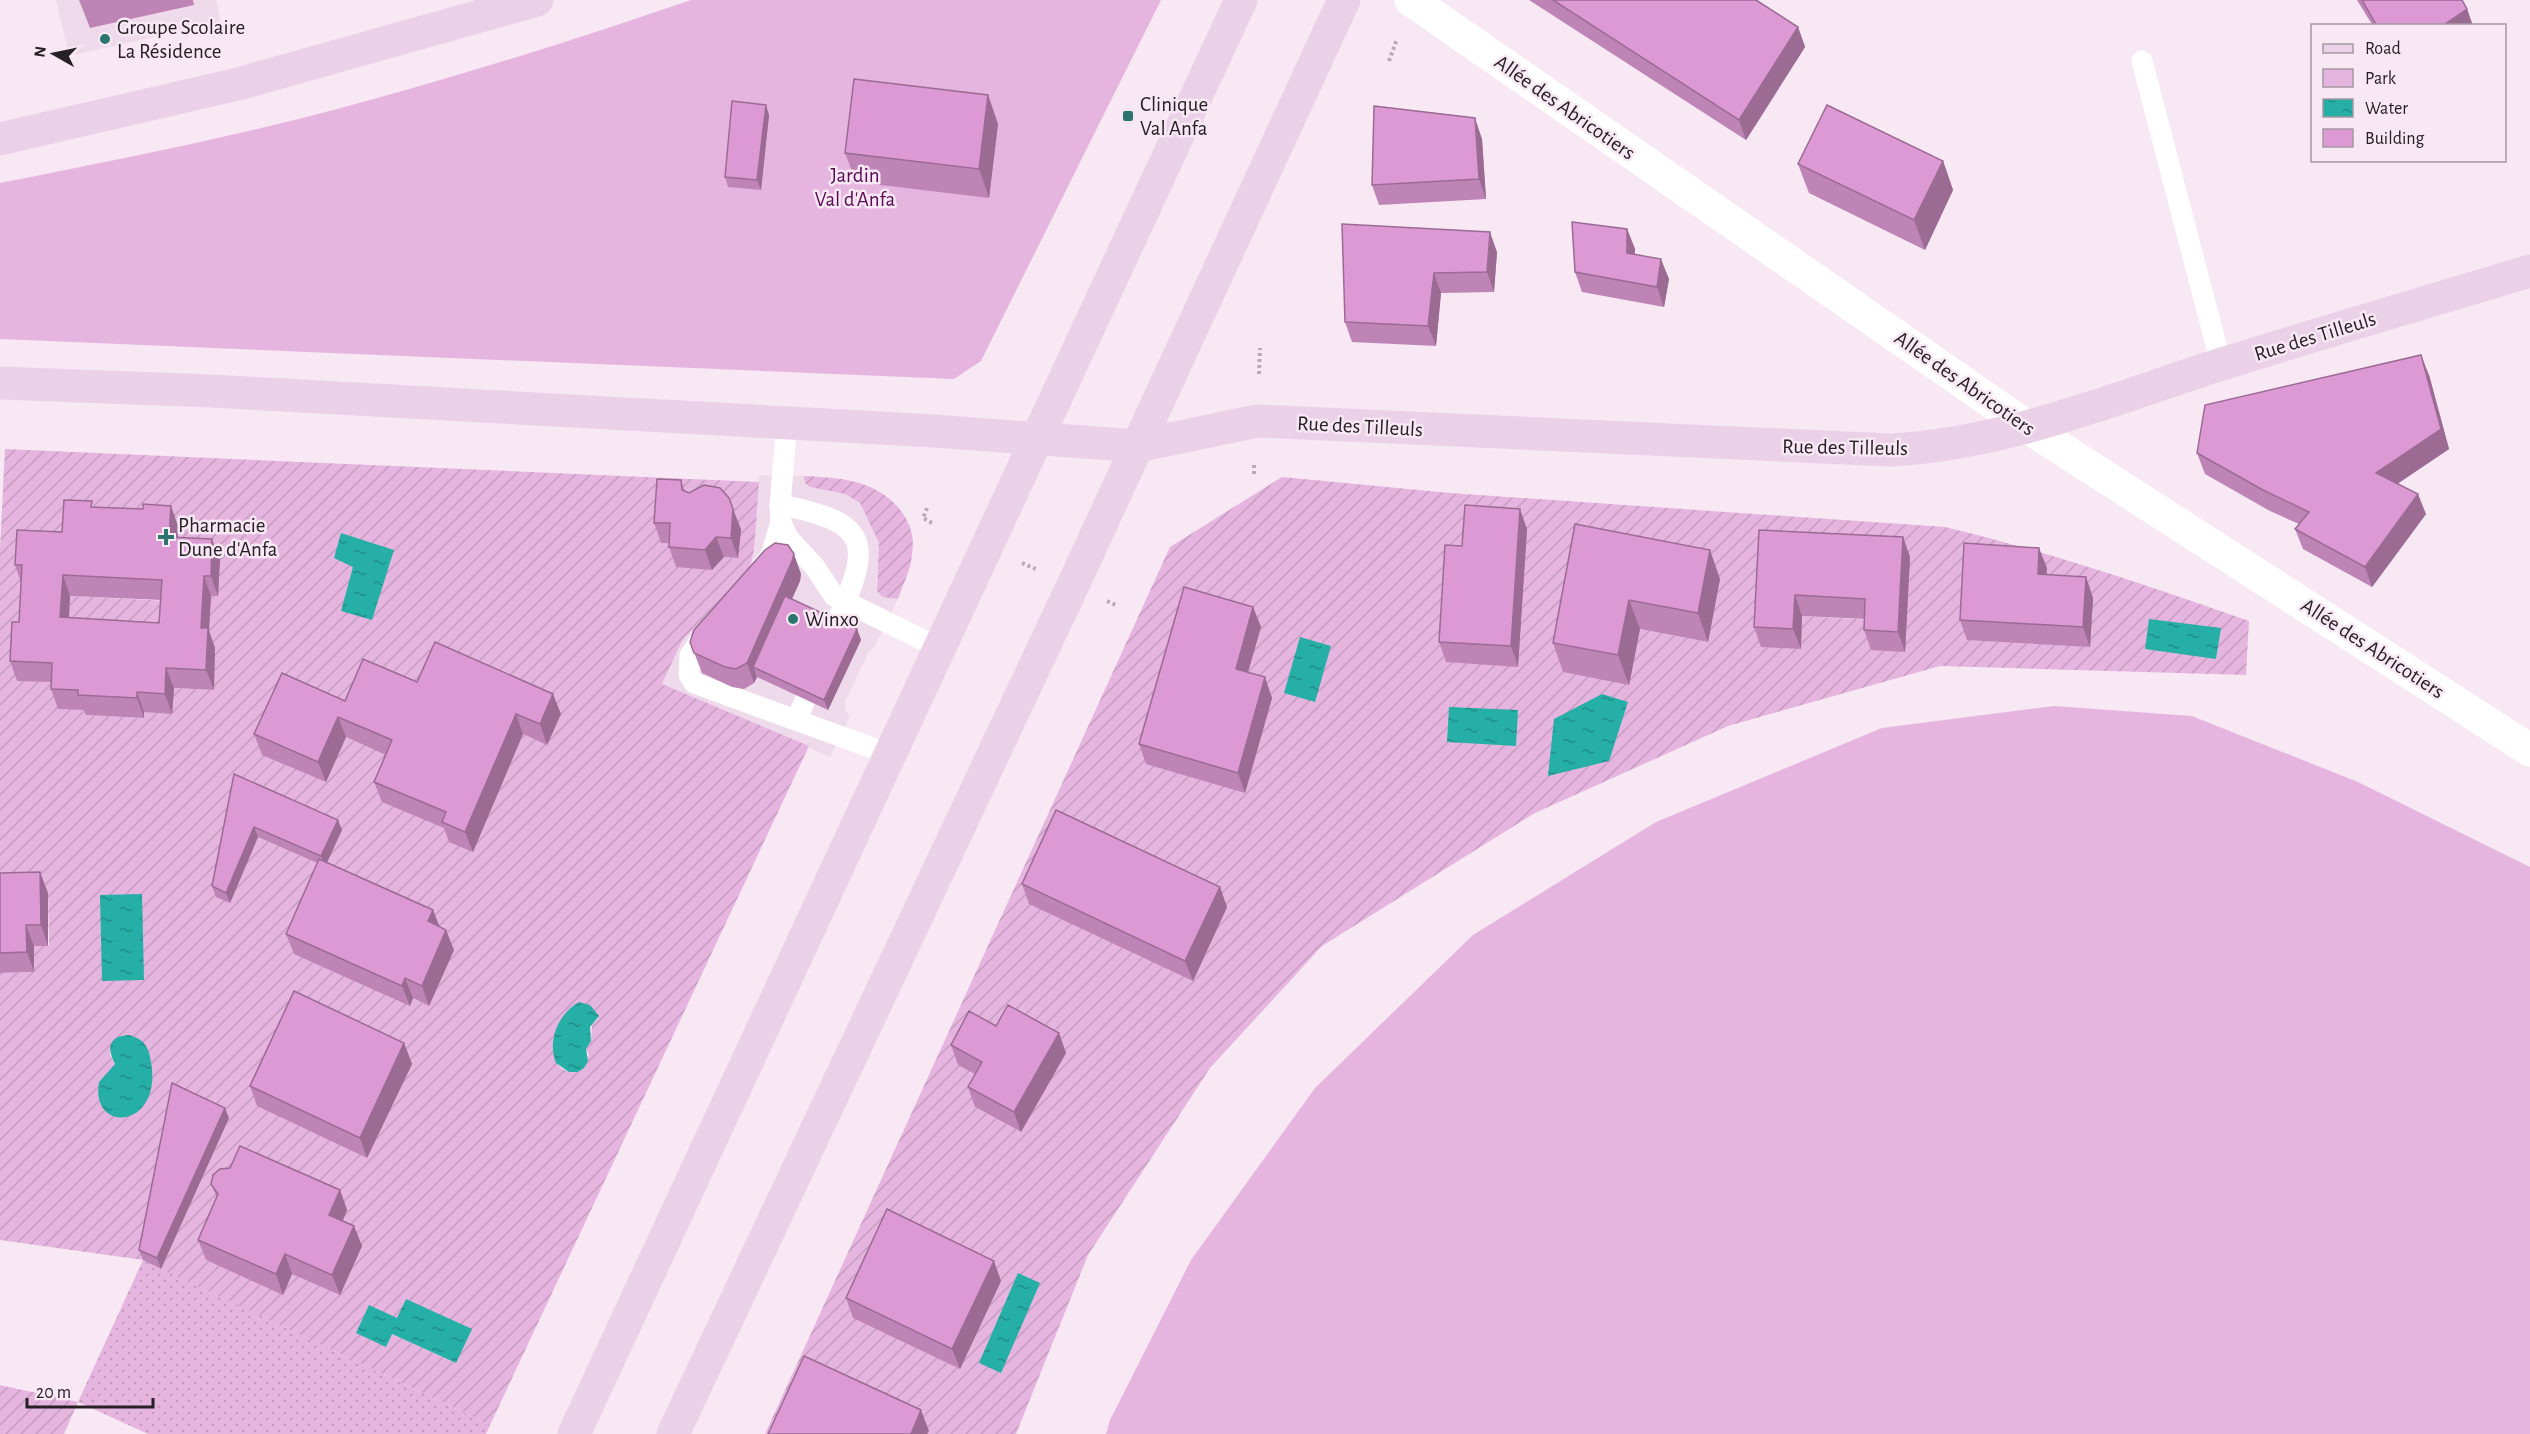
<svg xmlns="http://www.w3.org/2000/svg" width="2530" height="1434" viewBox="0 0 2530 1434" font-family="'Alegreya Sans',sans-serif">
<style>
.built{fill:#efdaeb}
.grass{fill:url(#grass-dots)}
.park{fill:#e6b5df}
.garden{fill:url(#garden-furrows);fill-rule:evenodd}
.water{fill:url(#water-ripples)}
.lines{fill:none;stroke-linecap:round;stroke-linejoin:round}
.path{stroke:#b7abb5;stroke-width:4;stroke-dasharray:3 3;stroke-linecap:butt}
.lane{stroke:#fff;stroke-width:21}
.street{stroke:#fff;stroke-width:33}
.secondary{stroke:#ebd1e8;stroke-width:33}
.wall{fill:#be84b6;fill-rule:evenodd}
.shaded-wall{fill:#9b6b94}
.building{fill:#dd99d4;stroke:#9b6b94;stroke-width:1.5;fill-rule:evenodd}
.poi-dot{fill:#2c756f;stroke:#f7e8f4;stroke-width:2}
.labels{text-anchor:middle;stroke-width:5;stroke-linejoin:round;paint-order:stroke}
.poi-label{font-size:21px;fill:#272126;stroke:#f7e8f4;text-anchor:start}
.street-label{font-size:21px;fill:#272126;stroke:#f7e8f4}
.park-label{font-size:21px;fill:#5d0a57;stroke:#f7e8f4}
</style>
<defs>
<pattern id="grass-dots" width="8" height="8" patternUnits="userSpaceOnUse" patternTransform="scale(1.5)"><rect width="8" height="8" fill="#e6b5df"/><path d="M2 2h.1M6 6h.1" fill="none" stroke="#c59bbf" stroke-width="1.8" stroke-linecap="round"/></pattern>
<pattern id="garden-furrows" width="10" height="10" patternUnits="userSpaceOnUse" patternTransform="scale(1.5)"><rect width="10" height="10" fill="#e6b5df"/><path d="M-1 1l2-2M0 10L10 0M9 11l2-2" fill="none" stroke="#c59bbf"/></pattern>
<pattern id="water-ripples" width="26" height="14" patternUnits="userSpaceOnUse" patternTransform="scale(1.5)"><rect width="26" height="14" fill="#25afa6"/><path d="M2 4q2-2 4 0t4 0M15 11q2-2 4 0t4 0" fill="none" stroke="#208e87"/></pattern>
</defs>
<rect width="100%" height="100%" fill="#f7e8f4"/>
<g class="built">
<polygon points="56,0 216,0 221,22 69,56"/>
<polygon points="759,475 804,476 810,487 845,494 860,503 879,543 880,558 876,585 883,597 898,599 875,646 868,653 845,702 845,710 850,716 830,757 662,684 682,641 750,567 754,550"/>
</g>
<polygon class="grass" points="143,1260 490,1425 486,1434 148,1434 78,1402"/>
<g class="park">
<path d="M691 0H1161L981 361 954 379 0 339V183C114 160 228 138 341 108 459 76 575 40 691 0Z"/>
<polygon points="2054,706 2192,716 2358,782 2530,867 2530,1434 1106,1434 1110,1420 1191,1260 1315,1088 1473,935 1656,822 1882,728"/>
</g>
<g class="garden">
<path d="M5 449 759 482 754 550 750 567 682 641 662 684 809 746 490 1425 161 1269 229 1118 143 1260 0 1240V973L34 972V946L49 945 48 893H0V549ZM98 527H178L177 557 218 596H211L208 648 215 649 214 690 174 688 144 712V718L86 715V710L20 642ZM678 544 738 558 724 557 712 570ZM370 680 424 703 560 714 547 744 523 734 473 852 453 832 399 760 346 737ZM238 784 342 830 324 866 258 837ZM435 942 454 950 429 1006 413 998 409 1005ZM599 1018 592 1024 591 1041 586 1049 589 1055 578 1072C555 1074 551 1054 554 1036ZM124 1035V1118L108 1113 115 1064 110 1055 112 1042ZM347 1210 336 1235 292 1274 283 1294 206 1260ZM406 1299 456 1363 392 1334Z"/>
<path d="M804 476C839 478 873 479 898 507 910 522 915 535 912 554 911 570 903 584 898 599L883 597 877 591 879 543 860 503 845 494 810 487 805 483Z"/>
<path d="M1282 477 1450 493 1945 527C2049 552 2149 586 2249 621L2246 675 1940 666 1728 726 1535 813 1322 946 1210 1068 1088 1255 1016 1434H765L1170 547ZM1767 550 1910 558 1873 620 1802 616 1801 649ZM1586 553 1708 642 1640 629 1628 685ZM989 1082 1021 1132 975 1107Z"/>
<polygon points="70,596 169,601 167,643 68,637"/>
<polygon points="0,1385 78,1402 64,1434 0,1434"/>
</g>
<g class="water">
<polygon points="341,533 394,550 372,620 341,611 353,567 334,558"/>
<polygon points="2149,619 2221,628 2216,659 2145,649"/>
<polygon points="1300,637 1331,646 1315,702 1284,693"/>
<polygon points="1602,694 1628,702 1609,761 1548,776 1554,719"/>
<polygon points="1449,707 1518,710 1516,746 1447,742"/>
<polygon points="142,894 144,980 102,981 100,895"/>
<path d="M579 1002 590 1005 599 1016 590 1027 591 1041 586 1049 588 1061 584 1068 578 1072H569L556 1063C547 1041 558 1014 579 1002Z"/>
<path d="M129 1035C144 1039 149 1047 151 1062 163 1129 90 1135 99 1082L115 1064C107 1048 108 1036 129 1035Z"/>
<polygon points="1018,1273 1040,1283 1001,1373 979,1363"/>
<polygon points="406,1299 472,1329 456,1363 392,1334 386,1347 356,1333 369,1305 397,1318"/>
</g>
<g class="lines">
<g class="path">
<polyline points="1389,61 1397,39"/>
<polyline points="1259,374 1260,348"/>
<polyline points="1254,474 1254,463"/>
<polyline points="927,508 923,518 932,523"/>
<polyline points="1022,563 1036,569"/>
<polyline points="1107,601 1118,606"/>
</g>
<g class="lane">
<polyline points="2142,61 2221,364"/>
<polyline points="787,423 780,505 781,522 788,538 815,567 834,596 939,648"/>
<path d="M780 505C877 523 870 547 834 628"/>
<polyline points="762,567 771,555 781,522"/>
<polyline points="710,627 690,655 689,675 694,683 889,754"/>
<polyline points="797,720 805,700"/>
</g>
<polyline class="street" points="1411,0 2029,428 2530,750"/>
<g class="secondary">
<polyline points="0,139 238,84 537,0"/>
<path d="M0 383 211 391 934 431 1137 446 1257 421 1890 450C2006 444 2112 399 2222 364 2324 332 2427 302 2530 271"/>
<polyline points="574,1434 1241,0"/>
<polyline points="673,1434 1073,585 1344,0"/>
</g>
</g>
<g class="wall">
<polygon points="79,0 193,0 194,5 90,28"/>
<polygon points="1529,0 1756,0 1798,27 1805,47 1746,140"/>
<polygon points="2357,0 2462,0 2467,9 2473,26 2373,26"/>
<polygon points="988,95 998,124 989,198 856,182 845,153"/>
<polygon points="769,115 761,190 728,187 725,177"/>
<polygon points="1482,139 1486,199 1379,205 1372,185"/>
<polygon points="1943,161 1953,190 1925,250 1809,193 1798,164"/>
<polygon points="1342,224 1497,252 1494,292 1441,293 1436,346 1352,342 1345,322"/>
<polygon points="1627,229 1635,249 1634,255 1669,279 1664,307 1582,292 1575,272"/>
<polygon points="2429,375 2449,449 2398,483 2426,514 2372,587 2303,549 2295,529 2299,524 2270,511 2205,474 2197,453"/>
<polygon points="681,480 685,491 741,529 738,558 724,557 712,570 676,567 669,547 669,543 661,543 654,523"/>
<path d="M94 507 178 526V537L220 559 218 596H211L209 631 215 648 214 690 174 688 172 714 144 712V718L86 715 84 710 58 709 51 689V682L17 681 10 661 19 622 21 582 15 565 62 532ZM70 596 161 600 159 623 69 618Z"/>
<polygon points="1575,524 1720,579 1708,642 1640,629 1629,685 1563,672 1553,643"/>
<polygon points="1527,529 1518,667 1446,662 1439,642 1462,546"/>
<polygon points="1759,530 1903,537 1910,557 1905,652 1871,650 1864,630 1865,619 1802,616 1801,649 1761,647 1754,627"/>
<polygon points="2047,568 2046,575 2086,577 2093,598 2090,647 1967,640 1960,620"/>
<polygon points="801,574 800,581 792,599 857,629 861,640 828,710 757,677 754,683 744,689 732,687 702,673 690,642"/>
<polygon points="1253,607 1261,627 1248,672 1272,698 1245,793 1146,764 1139,744"/>
<polygon points="417,682 561,714 547,745 523,734 473,852 449,842 444,828 382,802 374,782 386,755 346,737 326,782 262,755 254,734 345,701"/>
<polygon points="234,774 342,830 326,862 439,927 454,950 429,1006 413,998 410,1006 294,954 286,934 317,863 258,837 230,903 216,897 212,886"/>
<polygon points="0,873 48,893 48,946 34,946 34,972 0,973"/>
<polygon points="1022,884 1227,907 1193,981 1029,904"/>
<polygon points="996,1026 1066,1053 1021,1132 975,1107 968,1087 975,1074 958,1065 951,1045"/>
<polygon points="404,1043 412,1064 367,1158 257,1106 250,1086"/>
<polygon points="229,1118 161,1269 143,1260 139,1250"/>
<polygon points="211,1184 340,1190 347,1210 343,1221 354,1226 362,1246 340,1295 292,1274 283,1295 206,1260 198,1240 217,1198"/>
<polygon points="1001,1281 960,1369 853,1318 846,1298"/>
</g>
<g class="shaded-wall">
<polygon points="2467,9 2473,26 2442,26"/>
<polygon points="1798,27 1805,47 1746,140 1739,120"/>
<polygon points="988,95 998,124 989,198 979,169"/>
<polygon points="766,105 769,115 761,190 757,180"/>
<polygon points="1475,118 1482,139 1486,199 1479,179"/>
<polygon points="1943,161 1953,190 1925,250 1914,220"/>
<polygon points="1627,229 1635,249 1634,273 1627,253"/>
<polygon points="1490,232 1497,252 1494,292 1487,272"/>
<polygon points="1661,259 1669,279 1664,307 1657,287"/>
<polygon points="1434,273 1441,293 1436,346 1428,326"/>
<polygon points="2421,355 2429,375 2449,449 2384,493 2376,473"/>
<polygon points="2418,494 2426,514 2372,587 2365,567"/>
<polygon points="171,506 178,526 177,557 169,537"/>
<polygon points="733,509 741,529 738,558 731,538"/>
<polygon points="1520,509 1527,529 1518,667 1511,646"/>
<polygon points="716,537 724,557 712,570 705,550"/>
<polygon points="1903,537 1910,557 1905,652 1898,632"/>
<polygon points="212,539 220,559 218,596 211,576"/>
<polygon points="2039,548 2047,568 2045,594 2038,574"/>
<polygon points="1710,550 1720,579 1708,642 1698,613"/>
<polygon points="794,554 801,574 800,581 760,670 753,667 757,677 754,683 747,663"/>
<polygon points="63,575 70,596 68,637 60,617"/>
<polygon points="204,576 211,596 209,631 215,648 214,690 206,670 201,628"/>
<polygon points="2086,577 2093,598 2090,647 2083,627"/>
<polygon points="1795,595 1802,616 1801,649 1793,629"/>
<polygon points="1629,600 1640,629 1629,685 1618,655"/>
<polygon points="1253,607 1261,627 1243,689 1236,669"/>
<polygon points="857,629 861,640 828,710 824,700"/>
<polygon points="166,668 174,688 172,714 165,694"/>
<polygon points="1265,677 1272,698 1245,793 1238,773"/>
<polygon points="137,692 144,712 144,718 137,698"/>
<polygon points="553,694 561,714 547,745 540,724"/>
<polygon points="516,714 523,734 473,852 465,832"/>
<polygon points="338,717 346,737 326,782 318,762"/>
<polygon points="338,820 342,830 325,867 321,856"/>
<polygon points="254,827 258,837 230,903 226,893"/>
<polygon points="40,872 48,893 48,946 41,925"/>
<polygon points="1220,887 1227,907 1193,981 1185,961"/>
<polygon points="433,910 441,930 428,921"/>
<polygon points="26,925 34,946 34,972 27,952"/>
<polygon points="446,930 454,950 429,1006 422,986"/>
<polygon points="405,978 413,998 410,1006 402,986"/>
<polygon points="1059,1033 1066,1053 1021,1132 1014,1112"/>
<polygon points="404,1043 412,1064 367,1158 360,1138"/>
<polygon points="225,1108 229,1118 161,1269 157,1258"/>
<polygon points="340,1190 347,1210 336,1235 329,1215"/>
<polygon points="354,1226 362,1246 340,1295 332,1275"/>
<polygon points="285,1254 292,1274 283,1295 276,1274"/>
<polygon points="994,1261 1001,1281 960,1369 952,1349"/>
<polygon points="921,1410 929,1431 927,1434 911,1434"/>
</g>
<g class="building">
<polygon points="1553,0 1756,0 1798,27 1739,120"/>
<polygon points="2362,0 2462,0 2467,9 2442,26 2377,26"/>
<polygon points="854,79 988,95 979,169 845,153"/>
<polygon points="732,101 766,105 757,180 725,177"/>
<polygon points="1827,105 1943,161 1914,220 1798,164"/>
<polygon points="1374,106 1475,118 1479,179 1372,185"/>
<polygon points="1572,222 1627,229 1627,253 1661,259 1657,287 1575,272"/>
<polygon points="1342,224 1490,232 1487,272 1434,273 1428,326 1345,322"/>
<polygon points="2421,355 2441,429 2376,473 2418,494 2365,567 2295,529 2309,512 2263,490 2197,453 2205,405"/>
<polygon points="657,479 681,480 682,490 689,493 704,485 720,488 729,498 733,509 731,538 716,537 705,550 669,547 670,523 654,523"/>
<path d="M64 500 92 501 91 507 143 509V504L171 506 169 537 212 539 211 576H204L201 628H208L206 670 166 668 165 694 137 692V698L78 695V690L51 689 52 663 10 661 12 622H19L22 565H15L17 530 62 532ZM63 575 162 580 159 623 60 617Z"/>
<polygon points="1465,505 1520,509 1511,646 1439,642 1445,545 1462,546"/>
<polygon points="1575,524 1710,550 1698,613 1629,600 1618,655 1553,643"/>
<polygon points="1759,530 1903,537 1898,632 1864,630 1865,599 1795,595 1793,629 1754,627"/>
<polygon points="775,543 788,545 794,554 792,561 747,663 736,669 725,667 694,653 690,642 694,630 765,550"/>
<polygon points="1964,543 2039,548 2038,574 2086,577 2083,627 1960,620"/>
<polygon points="1184,587 1253,607 1236,669 1265,677 1238,773 1139,744"/>
<polygon points="785,596 857,629 824,700 753,667"/>
<polygon points="435,642 553,694 540,724 516,714 465,832 442,822 446,812 374,782 392,740 338,717 318,762 254,734 282,673 345,701 363,659 417,682"/>
<polygon points="234,774 338,820 321,856 254,827 226,893 212,886"/>
<polygon points="1056,810 1220,887 1185,961 1022,884"/>
<polygon points="319,859 433,910 428,921 446,930 422,986 405,978 402,986 286,934"/>
<polygon points="40,872 41,925 26,925 27,952 0,953 0,873"/>
<polygon points="294,991 404,1043 360,1138 250,1086"/>
<polygon points="1008,1005 1059,1033 1014,1112 968,1087 982,1062 951,1045 969,1011 996,1026"/>
<polygon points="172,1083 225,1108 157,1258 139,1250"/>
<polygon points="240,1146 340,1190 329,1215 354,1226 332,1275 285,1254 276,1274 198,1240 218,1194 211,1184 213,1175 220,1169 230,1168"/>
<polygon points="887,1209 994,1261 952,1349 846,1298"/>
<polygon points="804,1356 921,1410 911,1434 768,1434"/>
</g>
<g class="poi-dot">
<circle cx="105" cy="39" r="6"/>
<rect x="1122" y="110" width="12" height="12" rx="3"/>
<path d="M163 528h6v6h6v6h-6v6h-6v-6h-6v-6h6z"/>
<circle cx="793" cy="619" r="6"/>
</g>
<g class="labels">
<g class="poi-label">
<text x="117" y="34">Groupe Scolaire<tspan x="117" dy="24">La Résidence</tspan></text>
<text x="1140" y="111">Clinique<tspan x="1140" dy="24">Val Anfa</tspan></text>
<text x="178" y="532">Pharmacie<tspan x="178" dy="24">Dune d'Anfa</tspan></text>
<text x="805" y="626">Winxo</text>
</g>
<g class="street-label">
<text transform="translate(1565 107) rotate(35)" y="7">Allée des Abricotiers</text>
<text transform="translate(2315 336) rotate(-17)" y="7">Rue des Tilleuls</text>
<text transform="translate(1965 383) rotate(35)" y="7">Allée des Abricotiers</text>
<text transform="translate(1360 426) rotate(3)" y="7">Rue des Tilleuls</text>
<text transform="translate(1845 447) rotate(1)" y="7">Rue des Tilleuls</text>
<text transform="translate(2373 648) rotate(33)" y="7">Allée des Abricotiers</text>
</g>
<g class="park-label">
<text x="855" y="182">Jardin<tspan x="855" dy="24">Val d'Anfa</tspan></text>
</g>
</g>
<rect x="2311" y="24" width="195" height="138" fill="#f7e8f4" stroke="#a498a2" stroke-width="1.5"/>
<rect x="2323" y="44" width="30" height="9" fill="#ebd1e8" stroke="#a498a2" stroke-width="1.5"/>
<text x="2365" y="54" font-size="18" fill="#272126">Road</text>
<rect x="2323" y="69" width="30" height="18" fill="#e6b5df" stroke="#a498a2" stroke-width="1.5"/>
<text x="2365" y="84" font-size="18" fill="#272126">Park</text>
<rect x="2323" y="99" width="30" height="18" fill="url(#water-ripples)" stroke="#a498a2" stroke-width="1.5"/>
<text x="2365" y="114" font-size="18" fill="#272126">Water</text>
<rect x="2323" y="129" width="30" height="18" fill="#dd99d4" stroke="#a498a2" stroke-width="1.5"/>
<text x="2365" y="144" font-size="18" fill="#272126">Building</text>
<g transform="translate(54 54) rotate(279)" stroke="#f7e8f4" stroke-width="4.5" paint-order="stroke">
<path d="M0-4.5L10 22L0 15L-10 22Z" fill="#272126"/>
<text y="-9" font-size="16" font-weight="bold" text-anchor="middle" fill="#272126">N</text>
</g>
<path d="M27 1398v9h126v-9" fill="none" stroke="#272126" stroke-width="3"/>
<text x="36" y="1398" font-size="18" fill="#272126" stroke="#f7e8f4" stroke-width="4.5" paint-order="stroke">20 m</text>
</svg>
